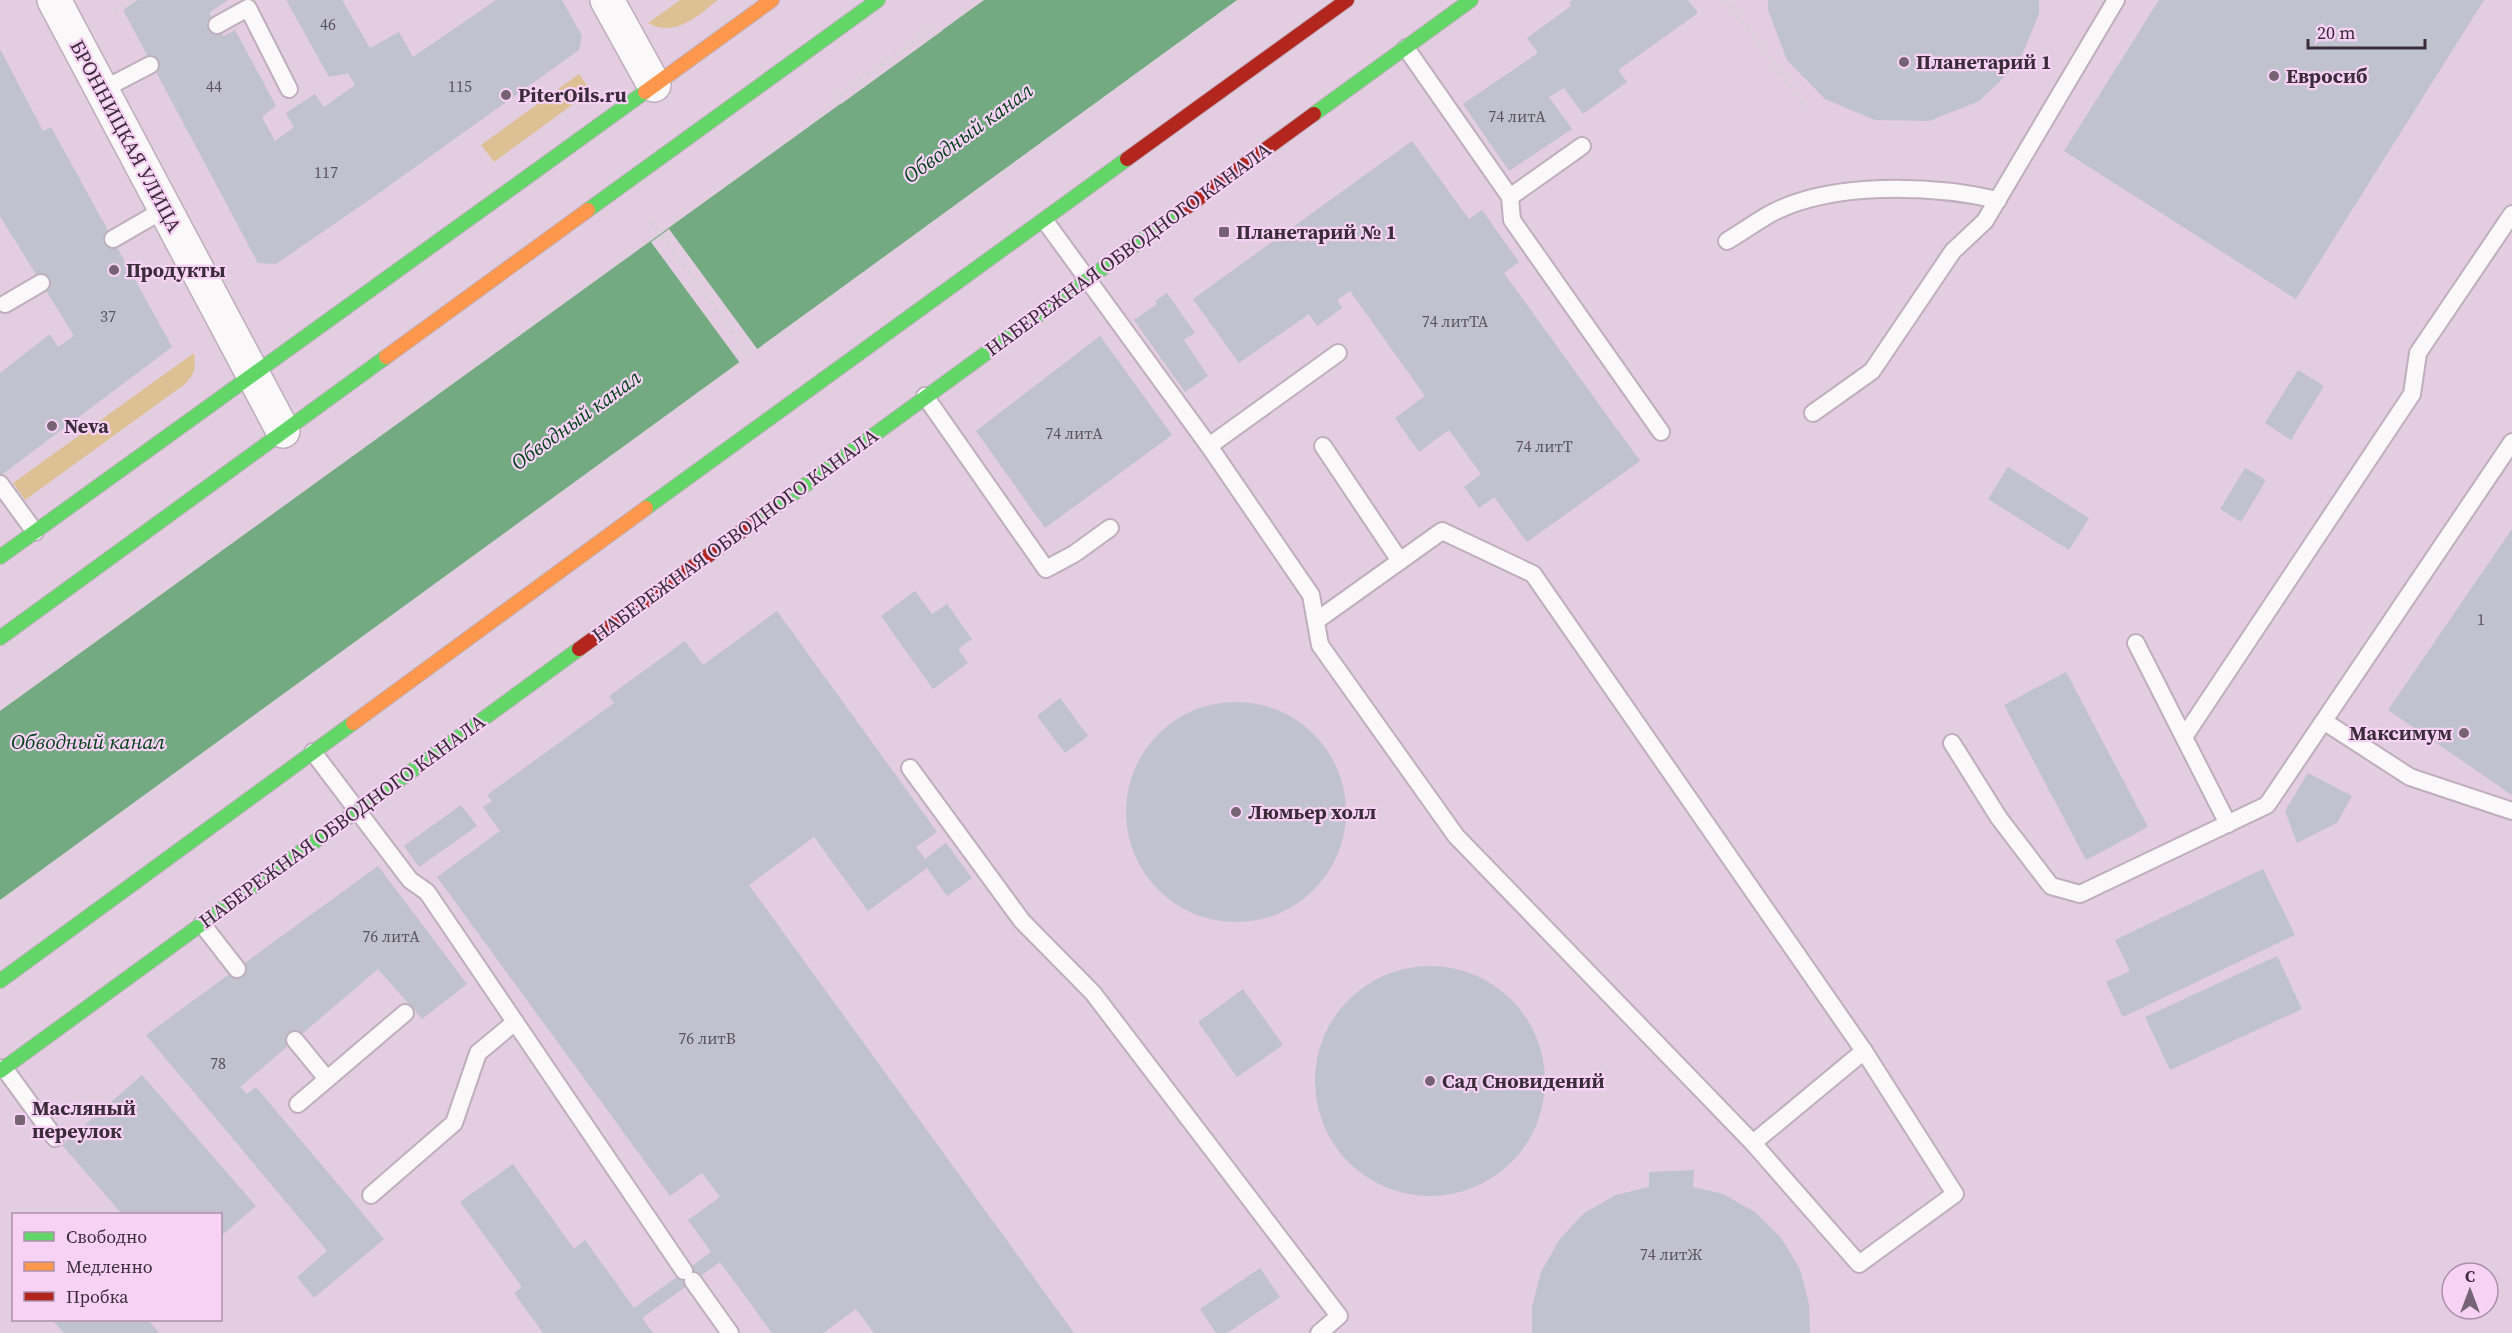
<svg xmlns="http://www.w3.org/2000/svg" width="2512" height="1333" viewBox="0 0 2512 1333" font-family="'Source Serif 4',serif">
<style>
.green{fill:#dec095}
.water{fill:#74aa82}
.pier{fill:#e3cde0}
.building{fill:#c0c2cd}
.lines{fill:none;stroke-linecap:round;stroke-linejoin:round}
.lane-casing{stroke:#bfaebd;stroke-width:20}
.street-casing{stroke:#bfaebd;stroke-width:36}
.fast-casing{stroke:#bfaebd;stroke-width:16}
.slow-casing{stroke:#bfaebd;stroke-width:16}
.jam-casing{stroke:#bfaebd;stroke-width:16}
.path{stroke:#d7d1d7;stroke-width:4;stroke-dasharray:4.5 4.5;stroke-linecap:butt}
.lane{stroke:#fbf8fa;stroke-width:16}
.street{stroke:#fbf8fa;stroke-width:33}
.fast{stroke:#63d668;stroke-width:14}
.slow{stroke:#ff974d;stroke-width:14}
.jam{stroke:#b3261e;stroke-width:14}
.poi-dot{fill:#766474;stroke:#f8d2f5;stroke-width:2}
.labels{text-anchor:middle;stroke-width:4.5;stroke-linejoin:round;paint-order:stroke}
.number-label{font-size:16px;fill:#5c525f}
.poi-label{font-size:20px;font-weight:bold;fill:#3b2c3a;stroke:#f8d2f5;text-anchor:start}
.street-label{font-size:20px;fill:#3b2c3a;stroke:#f8d2f5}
.water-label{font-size:21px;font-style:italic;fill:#004217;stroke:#f8d2f5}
</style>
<rect width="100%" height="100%" fill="#e3cde0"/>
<g class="green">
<path d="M680 0H718C697 16 676 38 648 23Z"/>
<polygon points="579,74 591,91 494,162 481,145"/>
<path d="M194 353C196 367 195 374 185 384L25 500 13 483Z"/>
</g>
<polygon class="water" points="984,0 1237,0 0,900 0,711"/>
<g class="pier">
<polygon points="941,27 943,30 841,104 840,101"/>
<polygon points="669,229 758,350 740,363 651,242"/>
</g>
<g class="building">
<polygon points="138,0 228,0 209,13 224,36 235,30 276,106 262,117 275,141 294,127 286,113 315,94 324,107 355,85 348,73 329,77 286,0 342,0 370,48 399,32 413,57 496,0 562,0 582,36 579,50 372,198 276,264 258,263 123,10"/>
<polygon points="1573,0 1688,0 1698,13 1618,70 1627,82 1583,114 1564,88 1549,97 1572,129 1509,171 1463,104 1538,53 1527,38 1571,6 1569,3"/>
<polygon points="1768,0 2039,0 2039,14 2018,64 1979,101 1929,121 1875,120 1825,99 1787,60 1768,10"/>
<polygon points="2159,0 2484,0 2296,299 2064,151"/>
<polygon points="0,49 43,131 51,127 172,347 0,476 0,373 50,334 58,347 74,336 0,216"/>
<polygon points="1412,141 1469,219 1482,210 1519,262 1504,273 1640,461 1527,542 1494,497 1479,508 1464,487 1481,474 1449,430 1419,452 1395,418 1425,396 1350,291 1337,300 1342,308 1317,326 1309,314 1239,363 1193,299"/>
<polygon points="1167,293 1195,333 1184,340 1208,376 1185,392 1134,320 1157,304 1155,301"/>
<polygon points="1100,336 1172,435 1045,528 976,431"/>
<polygon points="2298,370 2324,386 2291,440 2265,423"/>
<polygon points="2008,467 2089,518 2069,550 1988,499"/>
<polygon points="2245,468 2266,480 2241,522 2220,509"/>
<polygon points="2512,529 2512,795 2388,710"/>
<polygon points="915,591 932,614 947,604 972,639 958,649 968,663 933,689 881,616"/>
<polygon points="777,611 937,832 916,847 925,859 946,843 972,878 947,896 927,868 868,911 814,837 749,885 1074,1333 874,1333 856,1309 823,1333 772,1333 720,1262 642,1318 653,1333 543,1333 514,1293 522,1287 460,1202 513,1164 574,1249 585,1240 634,1308 711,1252 688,1220 720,1197 702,1173 670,1196 437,877 500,831 483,807 492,801 487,795 614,703 609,696 685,641 703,665"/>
<polygon points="2066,672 2148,827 2086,860 2004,705"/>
<polygon points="1060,698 1088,736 1065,753 1037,716"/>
<circle cx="1236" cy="812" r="110"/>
<polygon points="2308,773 2352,796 2337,823 2297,843 2285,811"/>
<polygon points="461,805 477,826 419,867 404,846"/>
<polygon points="378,866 467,984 422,1019 378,969 240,1087 247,1094 256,1087 384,1239 314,1298 297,1277 327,1251 146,1035"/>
<polygon points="2263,869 2295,935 2123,1017 2106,982 2130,971 2115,940"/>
<polygon points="2277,956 2302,1009 2170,1070 2145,1017"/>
<circle cx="1430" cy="1081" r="115"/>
<polygon points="1243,989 1283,1045 1237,1077 1198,1022"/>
<polygon points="142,1075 256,1206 220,1237 220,1214 122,1214 62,1145"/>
<polygon points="1694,1170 1693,1187 1723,1194 1755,1212 1781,1238 1800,1269 1809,1304 1810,1333 1532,1333 1532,1307 1541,1272 1559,1240 1584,1213 1616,1195 1649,1187 1649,1172"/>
<polygon points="1260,1268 1280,1297 1227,1333 1216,1333 1200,1309"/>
<polygon points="52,1320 148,1320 159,1333 64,1333"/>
</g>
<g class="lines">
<defs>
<g id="lane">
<polyline points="217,25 248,8 289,89"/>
<polyline points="1406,48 1510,197 1512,220 1661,432"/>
<polyline points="102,90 150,65"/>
<polyline points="1510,197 1582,146"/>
<polyline points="1045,221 1209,446 1311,595 1320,645 1456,836 1753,1143 1859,1264 1955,1194 1864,1051"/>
<polyline points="113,239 165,209"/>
<path d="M1727 241C1742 232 1756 222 1770 214 1831 181 1932 185 1998 200"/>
<polyline points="5,304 41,283"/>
<polyline points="925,396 1046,569 1074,554 1110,528"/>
<polyline points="1813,413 1872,371 1953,251 1985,221 2116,0"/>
<polyline points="1209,446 1338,353"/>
<polyline points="1323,446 1400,561"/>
<polyline points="0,484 35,532"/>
<polyline points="1316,621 1442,531 1533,574 1864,1051 1753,1143"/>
<polyline points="2136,643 2228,824"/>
<polyline points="2325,722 2410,777 2512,811"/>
<polyline points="2184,737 2412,394 2418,353 2512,214"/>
<polyline points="1952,743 1999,818 2051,886 2080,894 2267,805 2512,442"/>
<polyline points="313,752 410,880 427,892 684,1271"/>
<polyline points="910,768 1022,921 1093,993 1339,1316 1319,1333"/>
<polyline points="202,924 237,969"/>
<polyline points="295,1040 327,1079"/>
<polyline points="4,1068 55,1138"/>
<polyline points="298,1104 405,1013"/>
<polyline points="371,1195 454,1123 478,1053 515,1022"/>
<polyline points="693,1281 730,1333"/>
</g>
<g id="street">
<polyline points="54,0 283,431"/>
<polyline points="607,0 654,85"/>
</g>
<g id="fast">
<polyline points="1314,114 1471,0"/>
<polyline points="588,210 878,0"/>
<polyline points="646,508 1127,159"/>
<polyline points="753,523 1180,212"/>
<polyline points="0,557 645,92"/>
<polyline points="0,638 386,357"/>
<polyline points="0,981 353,723"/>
<polyline points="0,1071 579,649"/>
</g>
<g id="slow">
<polyline points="645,92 772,0"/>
<polyline points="386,357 588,210"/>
<polyline points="353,723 646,508"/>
</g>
<g id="jam">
<polyline points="1127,159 1347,0"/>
<polyline points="1180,212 1314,114"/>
<polyline points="579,649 753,523"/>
</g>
</defs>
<use href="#lane" class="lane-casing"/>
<use href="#street" class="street-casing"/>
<use href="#fast" class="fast-casing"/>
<use href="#slow" class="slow-casing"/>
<use href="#jam" class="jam-casing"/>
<g class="path">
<polyline points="1724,0 1755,37 1807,108"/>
<polyline points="114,12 132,0"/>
<polyline points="837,97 939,23"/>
<polyline points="651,221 750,355"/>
</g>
<use href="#lane" class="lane"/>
<use href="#street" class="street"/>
<use href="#fast" class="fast"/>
<use href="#slow" class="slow"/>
<use href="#jam" class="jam"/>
</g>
<g class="poi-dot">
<circle cx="1904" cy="62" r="6"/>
<circle cx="2274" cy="76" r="6"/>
<circle cx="506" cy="95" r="6"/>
<rect x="1218" y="226" width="12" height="12" rx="3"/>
<circle cx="114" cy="270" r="6"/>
<circle cx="52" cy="426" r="6"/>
<circle cx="2464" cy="733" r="6"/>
<circle cx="1236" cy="812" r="6"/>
<circle cx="1430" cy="1081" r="6"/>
<rect x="14" y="1114" width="12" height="12" rx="3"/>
</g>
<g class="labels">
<g class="number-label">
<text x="328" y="30">46</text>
<text x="214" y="92">44</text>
<text x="460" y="92">115</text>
<text x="1517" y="122">74 литА</text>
<text x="326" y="178">117</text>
<text x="108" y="322">37</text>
<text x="1455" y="327">74 литТА</text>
<text x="1074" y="439">74 литА</text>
<text x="1544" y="452">74 литТ</text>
<text x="2481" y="625">1</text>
<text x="391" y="942">76 литА</text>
<text x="707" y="1044">76 литВ</text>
<text x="218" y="1069">78</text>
<text x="1671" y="1260">74 литЖ</text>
</g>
<g class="poi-label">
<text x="1916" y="69">Планетарий 1</text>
<text x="2286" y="83">Евросиб</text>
<text x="518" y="102">PiterOils.ru</text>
<text x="1236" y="239">Планетарий № 1</text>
<text x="126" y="277">Продукты</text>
<text x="64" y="433">Neva</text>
<text x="2452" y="740" text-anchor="end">Максимум</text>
<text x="1248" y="819">Люмьер холл</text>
<text x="1442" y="1088">Сад Сновидений</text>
<text x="32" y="1115">Масляный<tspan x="32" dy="23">переулок</tspan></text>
</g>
<g class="street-label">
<text transform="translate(126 136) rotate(62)" y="7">БРОННИЦКАЯ УЛИЦА</text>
<text transform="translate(1128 249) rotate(-36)" y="7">НАБЕРЕЖНАЯ ОБВОДНОГО КАНАЛА</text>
<text transform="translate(735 535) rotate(-36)" y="7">НАБЕРЕЖНАЯ ОБВОДНОГО КАНАЛА</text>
<text transform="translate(342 821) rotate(-36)" y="7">НАБЕРЕЖНАЯ ОБВОДНОГО КАНАЛА</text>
</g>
<g class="water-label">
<text transform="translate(968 133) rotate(-36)" y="7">Обводный канал</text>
<text transform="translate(576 420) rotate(-36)" y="7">Обводный канал</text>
<text x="88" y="749">Обводный канал</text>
</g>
</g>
<rect x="12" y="1213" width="210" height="108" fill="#f8d2f5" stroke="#ac90aa" stroke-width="1.5"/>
<rect x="24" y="1232" width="30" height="9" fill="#63d668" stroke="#ac90aa" stroke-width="1.5"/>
<text x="66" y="1243" font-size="18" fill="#3b2c3a">Свободно</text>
<rect x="24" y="1262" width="30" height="9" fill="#ff974d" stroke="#ac90aa" stroke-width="1.5"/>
<text x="66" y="1273" font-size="18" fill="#3b2c3a">Медленно</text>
<rect x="24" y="1292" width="30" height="9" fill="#b3261e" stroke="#ac90aa" stroke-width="1.5"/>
<text x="66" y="1303" font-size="18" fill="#3b2c3a">Пробка</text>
<g transform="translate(2470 1291)"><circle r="28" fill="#f8d2f5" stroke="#ac90aa" stroke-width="1.5"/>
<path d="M0-4.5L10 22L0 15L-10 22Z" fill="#766474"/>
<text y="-9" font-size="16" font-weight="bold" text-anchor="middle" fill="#3b2c3a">С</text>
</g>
<path d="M2308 39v9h117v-9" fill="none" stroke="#3b2c3a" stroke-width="3"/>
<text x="2317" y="39" font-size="18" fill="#3b2c3a" stroke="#f8d2f5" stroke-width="4.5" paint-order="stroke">20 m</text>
</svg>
